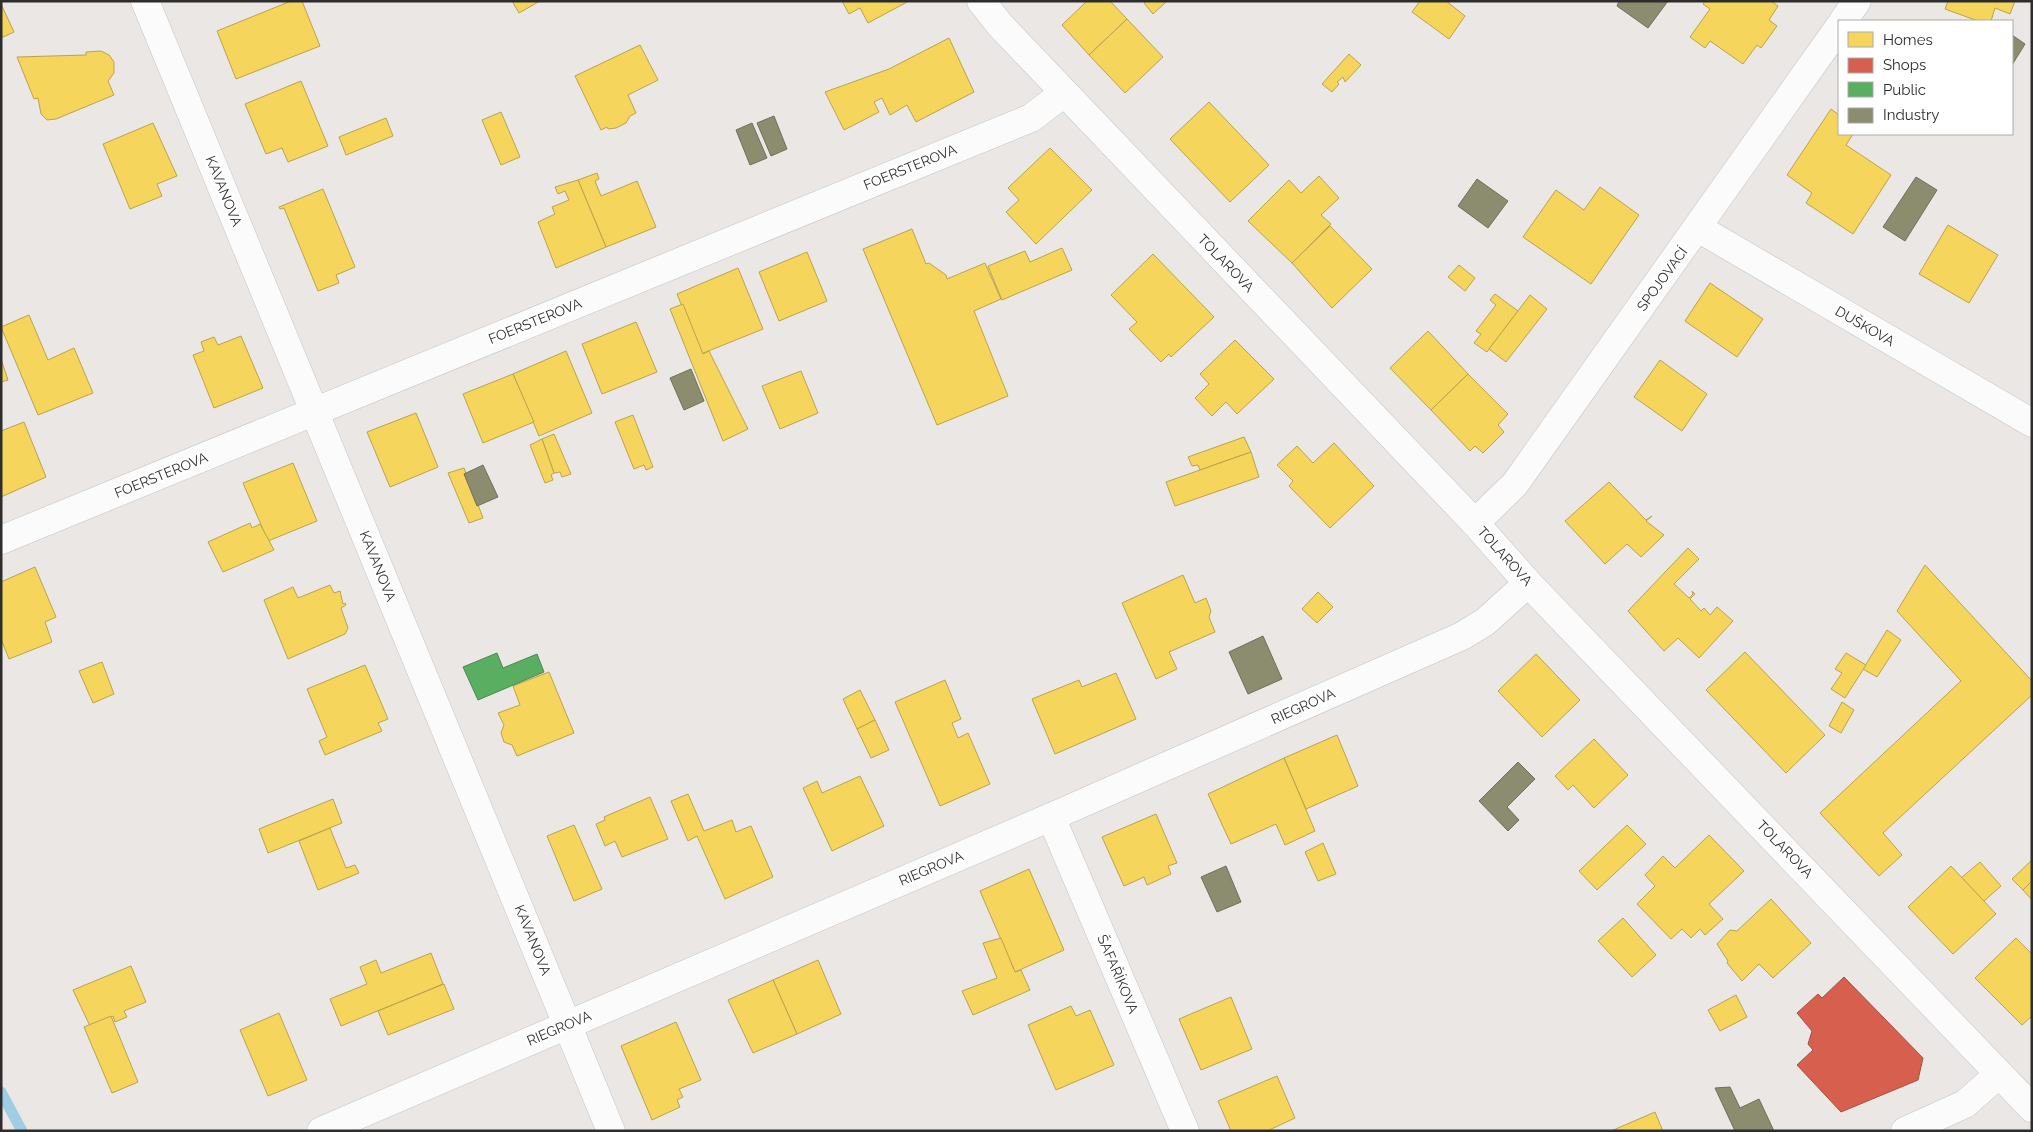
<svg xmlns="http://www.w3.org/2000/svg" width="2033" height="1132" viewBox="0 0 2033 1132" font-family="Raleway,sans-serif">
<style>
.homes{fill:#f6d55c;stroke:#baa34e}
.shops{fill:#d6604d;stroke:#a35143}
.public{fill:#5aae61;stroke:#4c8751}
.industry{fill:#8c8c6e;stroke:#70705a}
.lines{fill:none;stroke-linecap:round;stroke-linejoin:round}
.stream{stroke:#9fcee4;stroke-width:11}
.minor-casing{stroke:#c4c3c3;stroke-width:29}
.minor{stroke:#fcfbfb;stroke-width:28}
.labels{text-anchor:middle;stroke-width:5;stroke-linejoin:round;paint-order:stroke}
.street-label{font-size:14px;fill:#2d2d2d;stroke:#fff}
</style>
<rect width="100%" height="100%" fill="#eae7e4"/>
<g class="homes">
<polygon points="291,1 302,1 320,46 236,79 217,31"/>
<polygon points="512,1 540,1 519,13"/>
<polygon points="842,1 909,1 868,23 860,8 849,14"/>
<polygon points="1087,1 1110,1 1127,19 1089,55 1062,25"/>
<polygon points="1146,1 1167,1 1153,14 1144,3"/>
<polygon points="1420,1 1446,1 1465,16 1449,39 1412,12"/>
<polygon points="1705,1 1771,1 1778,6 1769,20 1777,26 1761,48 1757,45 1743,64 1710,41 1705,48 1690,37 1710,9 1703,4"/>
<polygon points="1948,1 2015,1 2010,14 1995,8 1991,21 1978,21 1945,9"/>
<polygon points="1,4 14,32 1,38"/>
<polygon points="1127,19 1163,57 1125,93 1089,55"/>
<polygon points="949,38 974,92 916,122 907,105 890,115 882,98 874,102 879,112 844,130 825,92 889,69"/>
<polygon points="640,45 658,80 628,95 636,113 630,116 626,123 616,128 608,129 607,127 601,130 575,76"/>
<polygon points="101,51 109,55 114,62 114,73 108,81 114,95 56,119 47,120 41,114 38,98 34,99 17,57 86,55 86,52"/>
<polygon points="1349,54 1361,65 1345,82 1343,77 1337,82 1339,84 1332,92 1322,84"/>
<polygon points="301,81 328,146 288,162 282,148 266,154 245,104"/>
<polygon points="1209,102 1269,165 1230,202 1170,139"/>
<polygon points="1831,109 1839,115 1839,134 1853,134 1846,145 1891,175 1853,234 1806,203 1812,193 1787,175"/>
<polygon points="501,112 520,157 501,165 482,120"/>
<polygon points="386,118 393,136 346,155 339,137"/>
<polygon points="153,123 177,176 157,184 162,196 130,209 103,144"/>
<polygon points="1050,148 1092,190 1036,244 1006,212 1019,200 1008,188"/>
<polygon points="597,173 599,179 595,181 601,196 637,181 656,227 606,247 578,180"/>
<polygon points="1319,176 1339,198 1321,215 1331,224 1292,263 1248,221 1289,180 1301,193"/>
<polygon points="578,180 606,247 556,268 538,222 555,214 552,207 569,200 565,191 558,194 555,187"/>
<polygon points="1600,187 1639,215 1591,284 1523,237 1556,190 1584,210"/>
<polygon points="323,189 355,267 336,275 339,283 318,291 284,208 280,209 279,207"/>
<polygon points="1948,225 1998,255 1969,303 1919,274"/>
<polygon points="1330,226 1372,269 1332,308 1292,263"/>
<polygon points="912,229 926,264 929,263 946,275 947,279 985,263 1001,299 974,311 1008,396 937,425 863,249"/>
<polygon points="1062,248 1072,270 1002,300 988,266 1025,251 1030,262"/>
<polygon points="807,252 827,301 779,321 759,272"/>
<polygon points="1153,254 1214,317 1171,357 1169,354 1161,362 1129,329 1137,322 1111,295"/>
<polygon points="1459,265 1475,278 1465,291 1448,277"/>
<polygon points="738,268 763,329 701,354 677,294"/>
<polygon points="1710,283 1763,319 1737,357 1685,321"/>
<polygon points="1495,294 1518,311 1487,352 1474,343 1481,334 1476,331 1496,305 1490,300"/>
<polygon points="1530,295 1547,309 1506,362 1489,349"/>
<polygon points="683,304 703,354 709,351 748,429 723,441 670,309"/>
<polygon points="29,315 48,360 74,348 93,393 38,415 1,327"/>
<polygon points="636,322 657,372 602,394 582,344"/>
<polygon points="1428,331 1468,374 1431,410 1390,368"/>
<polygon points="241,336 263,388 214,408 193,355 204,351 201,342 214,337 218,345"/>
<polygon points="1235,340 1274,379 1237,414 1226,402 1212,416 1195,398 1209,384 1200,374"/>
<polygon points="566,351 592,413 539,436 513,374"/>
<polygon points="1,359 8,380 1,382"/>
<polygon points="1660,360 1707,394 1682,431 1634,397"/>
<polygon points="801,371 818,413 780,429 762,386"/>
<polygon points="513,374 534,422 483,443 463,394"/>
<polygon points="1468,374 1508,414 1498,425 1504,432 1483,453 1475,446 1470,451 1431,410"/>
<polygon points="416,413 438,467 390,487 367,432"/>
<polygon points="633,415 653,467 646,470 644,465 634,469 615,422"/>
<polygon points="24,422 46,477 1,497 1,431"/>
<polygon points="554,434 571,474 562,477 560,472 554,473 542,439"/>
<polygon points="1244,437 1251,452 1200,470 1198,465 1192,466 1188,457"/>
<polygon points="542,439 554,473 551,475 553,480 545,483 530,445"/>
<polygon points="1334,443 1374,486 1330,528 1289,486 1293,481 1277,465 1297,446 1313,463"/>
<polygon points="1251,452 1259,477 1175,506 1166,482"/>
<polygon points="293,463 317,521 268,541 243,483"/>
<polygon points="464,468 483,518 469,523 448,473"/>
<polygon points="1609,482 1646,520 1652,516 1646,521 1664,535 1641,557 1627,544 1605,564 1565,521"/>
<polygon points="250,523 252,528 260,524 274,550 223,572 208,542"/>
<polygon points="1688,548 1699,559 1674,584 1689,598 1693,594 1692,591 1695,594 1690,599 1701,611 1704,608 1710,615 1717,607 1733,621 1699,658 1678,638 1664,651 1628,611"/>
<polygon points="1925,565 2032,681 2032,695 1883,833 1902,855 1879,876 1820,813 1961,681 1897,611"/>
<polygon points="35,567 56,617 45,622 52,642 9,659 1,639 1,582"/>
<polygon points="1183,575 1195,603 1206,598 1211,611 1209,617 1215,632 1169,652 1177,669 1156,679 1122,603"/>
<polygon points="330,585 334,593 340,591 343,604 345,603 346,605 341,608 348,628 345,634 288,659 264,600 293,587 298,598"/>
<polygon points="1318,592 1333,607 1317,623 1302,609"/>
<polygon points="1887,630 1901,640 1877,677 1863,669"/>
<polygon points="1745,652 1825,735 1786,773 1706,690"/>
<polygon points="1846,653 1866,665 1845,698 1831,689 1842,673 1835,669"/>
<polygon points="1536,654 1580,700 1542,737 1498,691"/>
<polygon points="102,662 114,694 93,703 79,671"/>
<polygon points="365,665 388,719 378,723 382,731 325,755 319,741 327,737 307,689"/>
<polygon points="549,672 574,733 517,756 512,745 504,742 501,733 504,725 498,713 520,705 513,686"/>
<polygon points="1116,673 1136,719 1055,754 1032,699 1079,680 1082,687"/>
<polygon points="945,680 961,719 952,723 958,738 968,733 990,784 940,806 895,702"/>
<polygon points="860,690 875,720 857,729 843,699"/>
<polygon points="1842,702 1854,710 1841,733 1829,726"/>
<polygon points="875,720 889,750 871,758 857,729"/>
<polygon points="1337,735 1358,786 1306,809 1284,758"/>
<polygon points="1594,739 1628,775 1594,808 1573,785 1568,790 1555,776"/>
<polygon points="1284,758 1315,831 1285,845 1276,824 1231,844 1208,794"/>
<polygon points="860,776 884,826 832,851 803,788 817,781 822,793"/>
<polygon points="688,794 704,831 732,820 736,832 751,826 773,877 725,899 697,836 688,841 671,801"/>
<polygon points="650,797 668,839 622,857 615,841 605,846 596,824 605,820 604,817"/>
<polygon points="333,799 342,823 268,853 259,829"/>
<polygon points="1156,814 1177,863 1168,866 1171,874 1147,885 1144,877 1124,886 1102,837"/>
<polygon points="574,825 602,889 574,901 547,836"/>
<polygon points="1627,825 1646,844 1597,890 1579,871"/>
<polygon points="330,828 346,868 355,865 359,873 318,890 299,841"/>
<polygon points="1709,835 1744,871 1709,904 1723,919 1705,935 1700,929 1691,938 1682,929 1671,939 1637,904 1655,886 1645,875 1663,856 1675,868"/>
<polygon points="1323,843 1336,874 1318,881 1305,852"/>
<polygon points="2032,860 2032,881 2023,890 2012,879"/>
<polygon points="1980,862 2001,886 1984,901 1961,878"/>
<polygon points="1951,866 1996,914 1953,954 1908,907"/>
<polygon points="1029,869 1064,950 1015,972 980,891"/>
<polygon points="2032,881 2032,900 2023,890"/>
<polygon points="1771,899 1811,943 1773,978 1759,964 1742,981 1727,963 1728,961 1717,944 1730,930 1737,931"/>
<polygon points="1623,918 1656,955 1632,977 1598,941"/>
<polygon points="1001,938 1015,972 1021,970 1030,990 973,1015 962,991 997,978 983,943"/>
<polygon points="2016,938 2032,954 2032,1016 2022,1025 1975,978"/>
<polygon points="431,953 443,984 341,1026 330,999 367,984 360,967 376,960 381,973"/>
<polygon points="818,960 841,1014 797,1034 773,980"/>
<polygon points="131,966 146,1002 124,1011 127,1017 115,1022 113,1016 90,1026 73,990"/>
<polygon points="773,980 797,1034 753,1053 728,1000"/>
<polygon points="444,984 454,1009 388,1035 378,1011"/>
<polygon points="1736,995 1747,1017 1720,1031 1708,1010"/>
<polygon points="1231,997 1252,1049 1201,1070 1179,1019"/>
<polygon points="1071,1006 1076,1016 1090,1010 1114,1065 1056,1090 1028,1025"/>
<polygon points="279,1013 307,1080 268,1096 240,1030"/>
<polygon points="111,1016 138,1082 112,1093 84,1027"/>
<polygon points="676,1022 701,1080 679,1089 683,1097 677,1100 680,1107 652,1120 621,1046"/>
<polygon points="1277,1076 1295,1118 1267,1131 1231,1131 1218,1101"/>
<polygon points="1655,1112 1663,1131 1611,1131"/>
</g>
<polygon class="shops" points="1844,977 1923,1058 1918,1080 1841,1112 1797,1065 1813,1050 1808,1044 1812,1031 1797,1013 1818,994 1822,998"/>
<polygon class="public" points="497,653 503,668 537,654 544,672 478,700 463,667"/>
<g class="industry">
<polygon points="1619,1 1668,1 1648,28 1617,6"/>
<polygon points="2012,35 2025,44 2012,65"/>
<polygon points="774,116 787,149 771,156 757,123"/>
<polygon points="752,123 767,158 750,165 736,130"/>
<polygon points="1916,177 1937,190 1905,241 1883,227"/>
<polygon points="1477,179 1508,201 1488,228 1458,206"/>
<polygon points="691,369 704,401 684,410 670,378"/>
<polygon points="483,465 498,497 477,506 464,474"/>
<polygon points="1263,636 1282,679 1248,694 1229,652"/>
<polygon points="1518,762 1535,779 1507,807 1519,820 1508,831 1479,801"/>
<polygon points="1226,866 1241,902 1217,912 1201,877"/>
<polygon points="1730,1087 1740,1108 1759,1099 1774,1131 1735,1131 1715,1088"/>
</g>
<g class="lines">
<polyline class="stream" points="1,1092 22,1131"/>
<defs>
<g id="minor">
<polyline points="145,1 611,1131"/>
<polyline points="981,1 1000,25 1475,523 1528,583 2032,1108"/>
<polyline points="1843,21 1857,1"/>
<polyline points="1698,228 2032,423"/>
<polyline points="1475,523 1515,484 1839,27"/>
<polyline points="1,540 1031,118 1064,93"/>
<polyline points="1051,817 1185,1131"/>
<polyline points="321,1131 1051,817 1462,636 1485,622 1528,583"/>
<polyline points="1905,1131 1965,1104 1999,1074"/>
</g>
</defs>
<use href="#minor" class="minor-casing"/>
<use href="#minor" class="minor"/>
</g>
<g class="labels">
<g class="street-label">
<text transform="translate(910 167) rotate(-22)" y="5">FOERSTEROVA</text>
<text transform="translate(224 191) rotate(68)" y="5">KAVANOVA</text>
<text transform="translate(1226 263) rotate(46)" y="5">TOLAROVA</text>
<text transform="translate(1662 279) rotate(-54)" y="5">SPOJOVACÍ</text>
<text transform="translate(535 321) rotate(-22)" y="5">FOERSTEROVA</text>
<text transform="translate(1865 326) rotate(30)" y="5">DUŠKOVA</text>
<text transform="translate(161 475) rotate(-22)" y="5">FOERSTEROVA</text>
<text transform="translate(1505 556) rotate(48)" y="5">TOLAROVA</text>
<text transform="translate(378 566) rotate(68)" y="5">KAVANOVA</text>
<text transform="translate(1303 706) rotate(-24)" y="5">RIEGROVA</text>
<text transform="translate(1785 849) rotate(46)" y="5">TOLAROVA</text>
<text transform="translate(931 868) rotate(-23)" y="5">RIEGROVA</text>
<text transform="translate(533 940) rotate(68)" y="5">KAVANOVA</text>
<text transform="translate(1118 974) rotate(67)" y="5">ŠAFAŘÍKOVA</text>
<text transform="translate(559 1028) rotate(-23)" y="5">RIEGROVA</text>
</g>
</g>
<rect width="2033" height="1132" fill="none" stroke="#2d2d2d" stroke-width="5"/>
<rect x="1838" y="20" width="175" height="115" fill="#ffffff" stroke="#ababab"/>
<rect x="1848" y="32" width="25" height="15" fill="#f6d55c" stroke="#ababab"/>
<text x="1883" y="45" font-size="15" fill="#2d2d2d">Homes</text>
<rect x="1848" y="58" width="25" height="15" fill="#d6604d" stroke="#ababab"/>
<text x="1883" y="70" font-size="15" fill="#2d2d2d">Shops</text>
<rect x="1848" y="82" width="25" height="15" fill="#5aae61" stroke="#ababab"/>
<text x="1883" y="95" font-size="15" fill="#2d2d2d">Public</text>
<rect x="1848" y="108" width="25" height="15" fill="#8c8c6e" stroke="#ababab"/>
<text x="1883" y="120" font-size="15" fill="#2d2d2d">Industry</text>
</svg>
